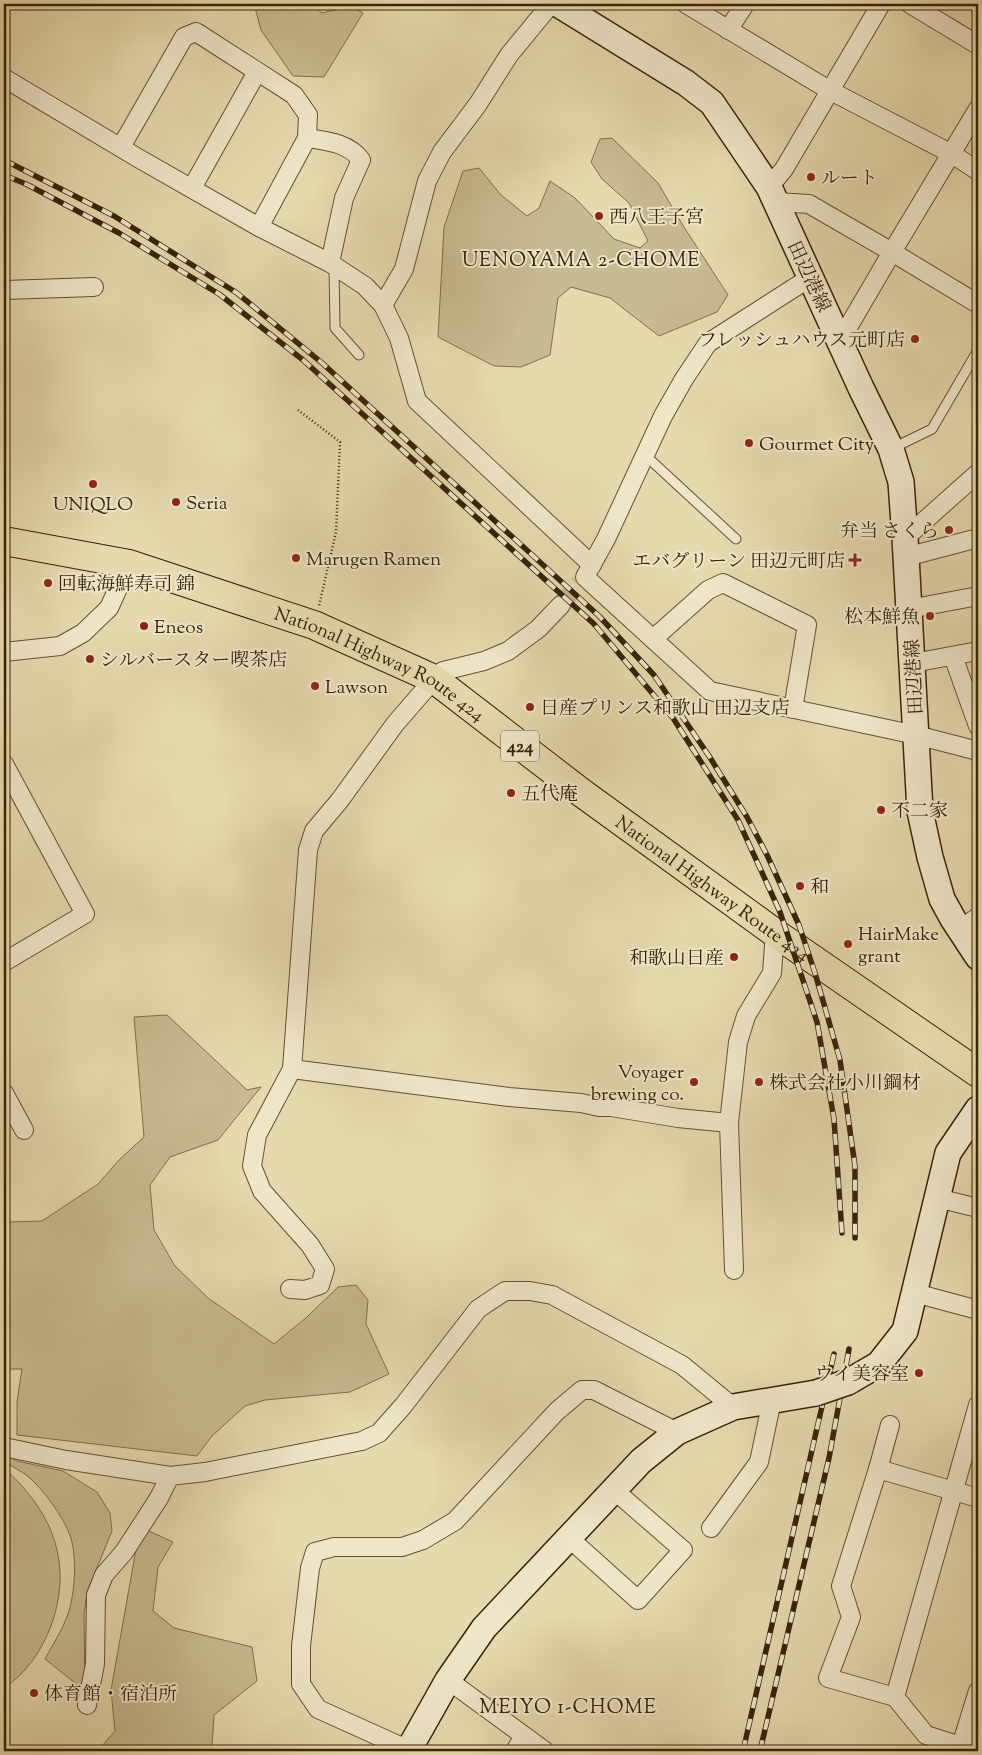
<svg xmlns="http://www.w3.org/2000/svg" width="982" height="1755" viewBox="0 0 982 1755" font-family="'Sorts Mill Goudy','Noto Serif JP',serif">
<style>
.green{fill:#c8ba91;stroke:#806e4c}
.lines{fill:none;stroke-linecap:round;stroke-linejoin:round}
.street-tunnel{stroke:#c3b58c;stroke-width:18;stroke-dasharray:18 9;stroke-linecap:butt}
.lane-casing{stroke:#645030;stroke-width:11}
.street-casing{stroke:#645030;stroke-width:20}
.secondary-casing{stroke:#382306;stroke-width:28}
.highway-casing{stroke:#382306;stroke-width:30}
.path{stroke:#382306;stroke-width:2.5;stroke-dasharray:1 2.5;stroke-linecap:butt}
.lane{stroke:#efe6ca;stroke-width:9}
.street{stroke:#efe6ca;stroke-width:18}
.secondary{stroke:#efe6ca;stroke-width:25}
.highway{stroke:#e6d9ae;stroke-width:28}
.rail-casing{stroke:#382306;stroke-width:5.5}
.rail{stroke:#efe6ca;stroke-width:4;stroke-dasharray:11;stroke-linecap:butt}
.secondary-bridge-casing{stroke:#382306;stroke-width:28;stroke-linecap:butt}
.secondary-bridge{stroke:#efe6ca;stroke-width:25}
.poi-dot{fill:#8f2418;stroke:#efe6ca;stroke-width:2}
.labels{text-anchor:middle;stroke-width:4;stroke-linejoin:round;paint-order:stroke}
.shield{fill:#efe6ca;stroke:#6f5e41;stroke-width:1}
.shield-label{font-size:18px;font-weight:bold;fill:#382306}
.poi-label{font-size:19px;fill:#382306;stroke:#efe6ca;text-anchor:start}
.street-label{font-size:19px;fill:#382306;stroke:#efe6ca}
.neighbourhood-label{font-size:20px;letter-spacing:1px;fill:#382306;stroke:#efe6ca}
</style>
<rect width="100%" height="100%" fill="#e6d9ae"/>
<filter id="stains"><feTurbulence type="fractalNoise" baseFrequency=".004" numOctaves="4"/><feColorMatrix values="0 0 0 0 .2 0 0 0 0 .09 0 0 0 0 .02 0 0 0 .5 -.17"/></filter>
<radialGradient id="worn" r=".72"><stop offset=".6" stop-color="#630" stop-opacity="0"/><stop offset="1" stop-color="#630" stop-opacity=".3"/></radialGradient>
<g class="green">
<polygon points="254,4 311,4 322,13 350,6 363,13 324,77 293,76 261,30"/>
<polygon points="612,138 658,183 682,224 728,295 717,312 659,336 610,298 571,287 558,298 550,355 521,367 494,366 438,337 444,227 463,171 479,168 501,195 527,216 539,208 550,181 575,198 614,239 640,248 648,241 629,203 602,179 591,162 600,139"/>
<polygon points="167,1015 247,1090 261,1087 218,1140 170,1157 150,1185 154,1230 175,1266 208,1298 274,1344 307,1317 338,1287 356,1285 368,1300 366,1324 389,1374 350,1392 265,1400 245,1406 212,1436 197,1456 17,1435 17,1402 22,1369 4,1369 4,1219 6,1222 42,1221 98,1184 119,1160 144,1137 134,1017"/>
<path d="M4 1453 17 1461 63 1471 97 1492 110 1513 112 1531 87 1592 84 1615 85 1691 45 1659C54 1642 67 1623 71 1603 75 1584 76 1561 72 1542 67 1521 45 1492 30 1478 22 1471 12 1467 4 1461Z"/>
<path d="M4 1468C27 1489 48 1515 56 1546 70 1595 47 1660 4 1688Z"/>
<polygon points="140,1527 173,1542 158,1567 153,1611 174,1628 252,1647 257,1681 214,1715 212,1746 214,1751 94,1751 101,1747 115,1731 111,1690"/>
</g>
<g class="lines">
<polyline class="street-tunnel" points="561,605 579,583"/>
<defs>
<g id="lane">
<polyline points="334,266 335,328 359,355"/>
<polyline points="891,449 932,429 978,350"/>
<polyline points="645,455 736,539"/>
</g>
<g id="street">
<polyline points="686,4 829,90 952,154 978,171"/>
<polyline points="910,4 978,45"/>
<polyline points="728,30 745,4"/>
<polyline points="4,78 138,158 259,227 330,263 365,286 383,305 399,338 417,401 592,565"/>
<path d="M307 138C327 141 349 143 361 160L344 198 330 263"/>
<polyline points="121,147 184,37 196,32 294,95 308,115 307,138 259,227"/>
<polyline points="769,187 784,169 881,4"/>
<polyline points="192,188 257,72"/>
<polyline points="776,202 809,204 892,252 978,304"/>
<polyline points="4,290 94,287"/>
<polyline points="383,305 404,269 427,181 442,152 478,104 509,55 551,4"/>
<polyline points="840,341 892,252 978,109"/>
<polyline points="905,538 978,473"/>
<polyline points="906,557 978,538"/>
<polyline points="586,575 606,539 663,416 684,379 708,343 811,277"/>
<polyline points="585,577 710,691 916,735 978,751"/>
<polyline points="909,609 978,596"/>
<polyline points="653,639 708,590 723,583 807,625 793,709"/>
<polyline points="4,652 60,646 83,633 109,608 129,564"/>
<polyline points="953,656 978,726"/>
<polyline points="913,663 978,651"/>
<polyline points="4,764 85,914 4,962"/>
<polyline points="960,929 978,917"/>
<polyline points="292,1069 509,1097 581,1103 599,1107 611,1107 678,1118 729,1123 738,1042 746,1016 772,973 775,933"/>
<polyline points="4,1093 24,1130"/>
<polyline points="729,1123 734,1270"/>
<polyline points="937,1198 978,1208"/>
<polyline points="290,1289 305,1290 320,1285 325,1269 310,1245 262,1191 252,1166 257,1135 292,1069 308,850 314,831 340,800 395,724 434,679 443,671 484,661 508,651 538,629 561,605"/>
<polyline points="915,1293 978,1310"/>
<polyline points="890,1425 878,1469 841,1586 851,1617 828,1678 895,1697 926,1735 961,1746 971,1751"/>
<polyline points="4,1447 66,1460 170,1476 205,1472 362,1441 379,1433 403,1406 478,1309 505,1291 530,1291 552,1295 682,1365 733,1407"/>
<polyline points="878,1469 978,1498"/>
<polyline points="711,1528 759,1462 772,1400"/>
<polyline points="569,1538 638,1600 683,1550 614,1490"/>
<polyline points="448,1680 545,1751"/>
<polyline points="895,1697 978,1405"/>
<polyline points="87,1705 95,1664 96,1595 104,1575 124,1552 159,1498 170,1476"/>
<polyline points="961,1746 978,1691"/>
<polyline points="409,1750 318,1709 301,1684 301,1646 310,1568 315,1552 334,1547 402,1547 423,1540 455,1521 557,1411 582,1390 594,1390 677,1432"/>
<polyline points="515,1751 524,1736"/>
</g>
<g id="secondary">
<polyline points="558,4 686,83 712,103 769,187 861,388 891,449 901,482 905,538 920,811 930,857 942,899 953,919 978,957"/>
<polyline points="848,1382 879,1364 905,1331 948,1153 978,1109"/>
<polyline points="408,1751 448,1680 484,1628 641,1461 677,1432 733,1407 816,1393"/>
</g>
<g id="highway">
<path id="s1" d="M4 541 129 564 314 625 434 679 582 793 775 933 978 1073"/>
</g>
</defs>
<use href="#lane" class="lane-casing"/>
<use href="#street" class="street-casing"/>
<use href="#secondary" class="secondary-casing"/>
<use href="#highway" class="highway-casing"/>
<polyline class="path" points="298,410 340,442 336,532 319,606"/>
<use href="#lane" class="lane"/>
<use href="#street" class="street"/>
<use href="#secondary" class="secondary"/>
<use href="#highway" class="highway"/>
<defs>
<g id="rail">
<polyline points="4,160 114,216 237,293 321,362 599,616 654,675 709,756 747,817 767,855 799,925 815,973 840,1060 855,1166 855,1238"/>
<polyline points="4,175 26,184 119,233 219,294 303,360 594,624 673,718 738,820 780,912 817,1022 834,1119 842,1233"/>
<polyline points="743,1751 834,1354"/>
<polyline points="760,1751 829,1458 849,1349"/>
</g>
</defs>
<use href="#rail" class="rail-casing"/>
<use href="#rail" class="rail"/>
<defs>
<polyline id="secondary-bridge" points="816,1393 848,1382"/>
</defs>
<use href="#secondary-bridge" class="secondary-bridge-casing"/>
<use href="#secondary-bridge" class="secondary-bridge"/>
</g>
<g class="poi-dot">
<circle cx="811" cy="177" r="5"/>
<circle cx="599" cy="216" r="5"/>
<circle cx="915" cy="339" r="5"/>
<circle cx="749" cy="443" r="5"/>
<circle cx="93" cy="484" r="5"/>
<circle cx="176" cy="502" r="5"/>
<circle cx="949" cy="530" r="5"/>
<circle cx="296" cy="558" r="5"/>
<path d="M852.5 552.5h5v5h5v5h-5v5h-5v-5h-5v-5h5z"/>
<circle cx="48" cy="583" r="5"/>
<circle cx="930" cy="616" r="5"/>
<circle cx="144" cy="626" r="5"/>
<circle cx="90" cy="659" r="5"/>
<circle cx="315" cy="686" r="5"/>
<circle cx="530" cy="707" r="5"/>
<circle cx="511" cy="793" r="5"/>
<circle cx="881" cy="810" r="5"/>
<circle cx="800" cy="886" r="5"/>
<circle cx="848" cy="944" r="5"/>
<circle cx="734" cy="957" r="5"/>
<circle cx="694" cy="1082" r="5"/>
<circle cx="759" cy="1082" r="5"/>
<circle cx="919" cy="1373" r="5"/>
<circle cx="34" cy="1693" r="5"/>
</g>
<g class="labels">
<rect class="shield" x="501" y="730.5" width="38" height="31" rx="4"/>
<g class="shield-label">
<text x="520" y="752">424</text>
</g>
<g class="poi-label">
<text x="821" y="184">ルート</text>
<text x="609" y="223">西八王子宮</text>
<text x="905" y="346" text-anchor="end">フレッシュハウス元町店</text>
<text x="759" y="450">Gourmet City</text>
<text x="186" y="509">Seria</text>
<text x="93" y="510" text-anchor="middle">UNIQLO</text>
<text x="939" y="537" text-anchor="end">弁当 さくら</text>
<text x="306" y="565">Marugen Ramen</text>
<text x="845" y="567" text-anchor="end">エバグリーン 田辺元町店</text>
<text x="58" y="590">回転海鮮寿司 錦</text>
<text x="920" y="623" text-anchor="end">松本鮮魚</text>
<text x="154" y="633">Eneos</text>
<text x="100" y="666">シルバースター喫茶店</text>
<text x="325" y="693">Lawson</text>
<text x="540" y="714">日産プリンス和歌山 田辺支店</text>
<text x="521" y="800">五代庵</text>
<text x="891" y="817">不二家</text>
<text x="810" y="893">和</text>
<text x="858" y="940">HairMake<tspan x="858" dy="22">grant</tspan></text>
<text x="724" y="964" text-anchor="end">和歌山日産</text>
<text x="684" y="1078" text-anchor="end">Voyager<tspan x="684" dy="22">brewing co.</tspan></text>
<text x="769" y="1089">株式会社小川鋼材</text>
<text x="909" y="1380" text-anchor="end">ウイ美容室</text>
<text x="44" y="1700">体育館・宿泊所</text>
</g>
<g class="street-label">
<text transform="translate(810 276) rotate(65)" y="7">田辺港線</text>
<text dy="7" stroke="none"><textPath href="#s1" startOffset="398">National Highway Route 424</textPath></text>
<text transform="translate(913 677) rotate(-93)" y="7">田辺港線</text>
<text dy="7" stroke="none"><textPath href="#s1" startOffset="802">National Highway Route 424</textPath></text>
</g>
<g class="neighbourhood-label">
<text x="581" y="266">UENOYAMA 2-CHOME</text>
<text x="568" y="1713">MEIYO 1-CHOME</text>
</g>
</g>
<rect width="982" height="1755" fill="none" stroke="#e6d9ae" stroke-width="20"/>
<rect x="5" y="5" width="972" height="1745" fill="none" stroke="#382306" stroke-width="2.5"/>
<rect x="10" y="10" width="962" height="1735" fill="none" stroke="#382306"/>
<rect width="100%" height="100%" filter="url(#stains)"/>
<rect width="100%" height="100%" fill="url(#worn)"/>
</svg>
